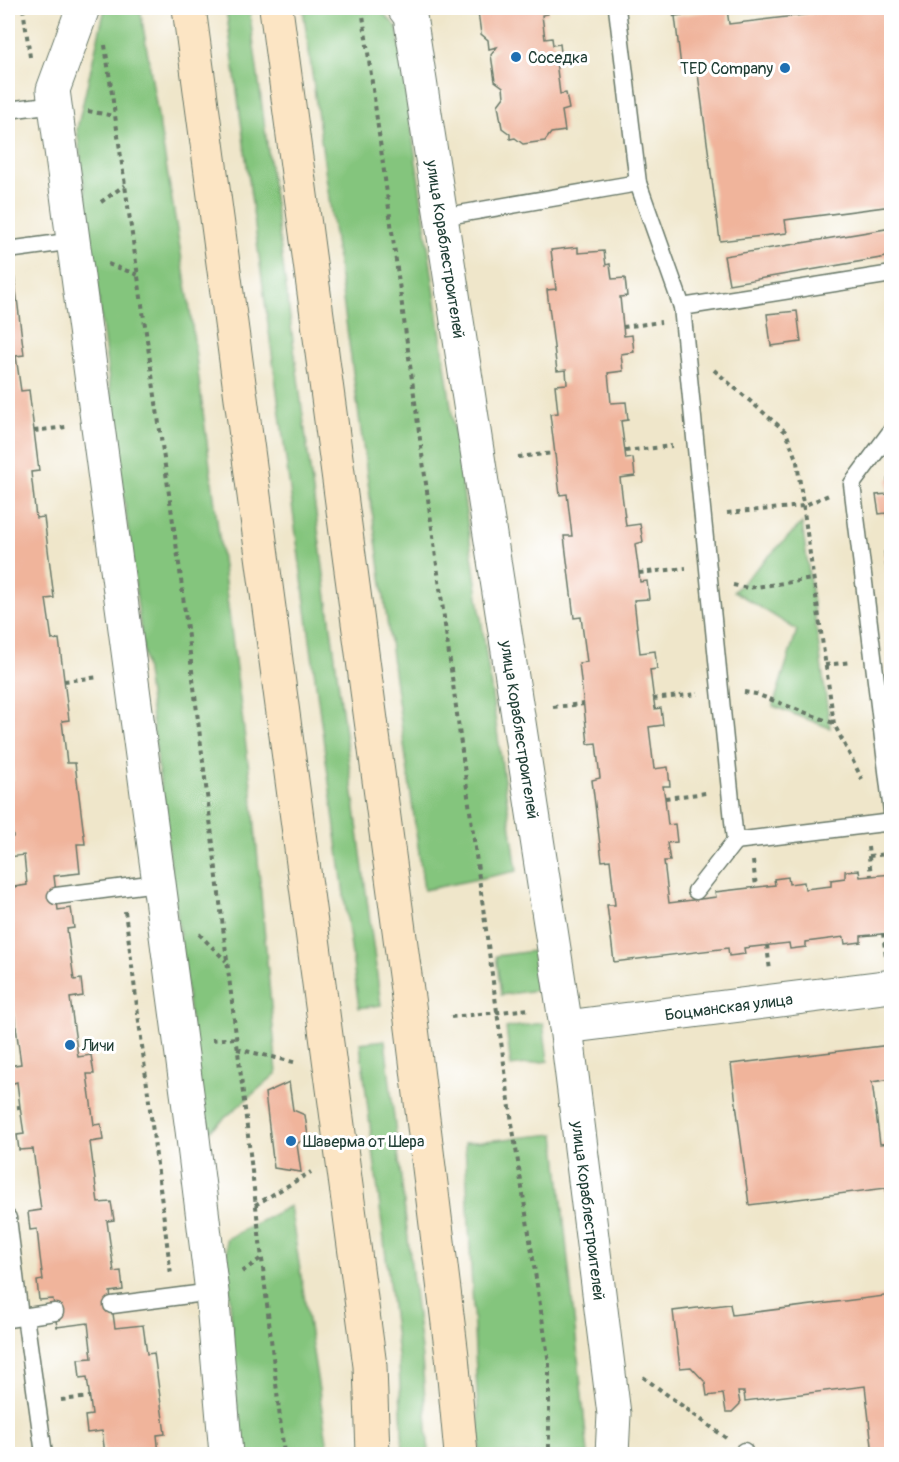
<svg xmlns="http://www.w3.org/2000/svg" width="899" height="1462" viewBox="0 0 899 1462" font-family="Pangolin,sans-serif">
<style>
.green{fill:#84c57d;stroke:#528158;stroke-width:1.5}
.building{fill:#f0b49b}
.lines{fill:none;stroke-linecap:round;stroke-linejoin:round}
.lane-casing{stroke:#687868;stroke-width:19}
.street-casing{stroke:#687868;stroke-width:35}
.secondary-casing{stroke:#687868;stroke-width:35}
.path{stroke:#687868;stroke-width:4;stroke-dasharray:4.5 4.5;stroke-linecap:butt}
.lane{stroke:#fff;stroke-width:16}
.street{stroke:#fff;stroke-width:33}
.secondary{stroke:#fce5c4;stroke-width:33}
.poi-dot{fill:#1f6fb2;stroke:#fff;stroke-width:2}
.labels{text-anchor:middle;stroke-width:6;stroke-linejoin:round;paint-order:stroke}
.poi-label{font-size:16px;fill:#1f3d34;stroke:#fff;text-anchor:start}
.street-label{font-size:16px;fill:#1f3d34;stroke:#fff}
</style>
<rect width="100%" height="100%" fill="#fff"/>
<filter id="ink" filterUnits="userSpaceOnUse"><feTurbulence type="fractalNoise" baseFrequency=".0167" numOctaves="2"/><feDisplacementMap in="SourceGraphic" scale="12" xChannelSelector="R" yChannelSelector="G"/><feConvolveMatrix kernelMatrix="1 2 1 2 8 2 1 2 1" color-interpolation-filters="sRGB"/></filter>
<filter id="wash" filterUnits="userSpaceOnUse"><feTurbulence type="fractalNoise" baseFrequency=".008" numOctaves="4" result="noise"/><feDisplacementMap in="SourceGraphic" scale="24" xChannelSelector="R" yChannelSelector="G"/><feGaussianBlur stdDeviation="1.35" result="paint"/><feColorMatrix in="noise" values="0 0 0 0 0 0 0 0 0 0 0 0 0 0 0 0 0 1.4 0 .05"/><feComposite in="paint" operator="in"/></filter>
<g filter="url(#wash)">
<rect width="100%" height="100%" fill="#efe6ca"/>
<g class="green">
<polygon points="105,8 140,8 189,302 252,793 277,1073 205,1135 77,129"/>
<polygon points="226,8 249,8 381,1005 359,1008"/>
<polygon points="303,8 378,8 397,27 517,871 424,890"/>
<polygon points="802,523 830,728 773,706 797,630 734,591"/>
<polygon points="533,951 538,990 501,995 496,956"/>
<polygon points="543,1023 548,1061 511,1066 506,1028"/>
<polygon points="385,1040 422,1359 429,1454 403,1454 399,1364 360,1043"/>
<polygon points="555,1134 588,1454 480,1454 465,1143"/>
<polygon points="290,1206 329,1454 240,1454 226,1239"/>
</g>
<g id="blocks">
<g class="building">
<polygon points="481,8 547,8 548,14 542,15 545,39 552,38 553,45 560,44 562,60 556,61 560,94 566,93 569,109 562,111 565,131 551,133 545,141 523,144 515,138 510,139 510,134 502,128 498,105 504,97 503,87 495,81 491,55 497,47 489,49 488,40 481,34 478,12"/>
<polygon points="861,8 892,8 892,206 785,220 787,233 720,241 697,66 681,67 675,16 727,9 729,24"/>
<polygon points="892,228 892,256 729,284 724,256"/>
<polygon points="578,247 578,253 604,251 606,265 610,264 612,279 625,278 627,296 620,297 624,336 632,335 634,352 621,354 623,371 608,373 611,403 626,402 628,420 621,421 626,459 633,458 635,476 620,478 626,526 640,524 643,542 635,544 639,573 640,582 647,581 649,599 634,600 640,653 655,651 657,669 650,670 655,709 661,708 663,725 649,727 654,769 668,767 670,786 663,786 665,798 668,825 675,824 677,842 667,843 670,861 664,861 669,903 716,897 715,892 775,885 774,879 788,877 789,884 804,882 805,889 831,886 831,880 845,878 845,871 859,870 860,877 892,874 892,933 861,936 861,942 845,944 844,937 806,942 806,947 790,949 789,943 744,948 745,954 729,956 728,948 614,962 607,905 615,905 610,860 602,861 592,780 600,778 596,743 588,744 579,663 587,662 581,617 574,618 564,536 572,536 567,494 560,495 550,414 558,413 555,385 567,384 566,370 557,371 547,290 556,289 551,250"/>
<polygon points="14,274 24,355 16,356 21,391 29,390 39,471 31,472 36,518 44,517 54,598 46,599 52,640 59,639 69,720 62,721 67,763 75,763 85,844 77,844 80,873 54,876 58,910 71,908 74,928 67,929 74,980 81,979 83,996 70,998 78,1057 91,1055 94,1074 87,1074 94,1125 101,1124 103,1140 90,1142 98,1203 111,1202 114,1220 107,1221 114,1272 121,1271 123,1290 110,1292 115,1328 143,1325 147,1354 154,1353 165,1434 157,1435 159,1454 105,1454 102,1431 87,1433 85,1416 92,1415 87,1377 80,1378 78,1359 92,1358 88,1323 57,1327 53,1299 39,1300 37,1281 43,1280 40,1257 37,1229 30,1230 28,1212 41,1210 33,1149 19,1150 17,1135 24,1134 20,1107 17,1082 10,1084 8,1066 21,1064 13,1005 8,1006 8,888 27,885 24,855 9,857 8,846 8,838 13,837 8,799 8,781 14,780 8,732 8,275"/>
<polygon points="797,311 801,342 771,346 767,314"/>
<polygon points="892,478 892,547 890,547 886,513 879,514 876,495 889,494 887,479"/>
<polygon points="884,552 892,552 892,569 886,570"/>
<polygon points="888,1034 892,1034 892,1079 872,1082 880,1144 892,1143 892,1200 887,1201 886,1188 749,1205 731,1064 890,1045"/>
<polygon points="289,1082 293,1110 305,1115 308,1136 297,1144 301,1172 274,1168 265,1093"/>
<polygon points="892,1295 892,1454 873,1454 865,1386 745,1401 744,1392 738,1392 740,1404 732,1412 726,1412 723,1394 707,1396 705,1382 691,1367 680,1368 673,1311 730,1304 732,1315"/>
</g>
</g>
</g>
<g filter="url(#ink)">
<use href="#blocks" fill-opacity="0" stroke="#687868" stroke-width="1.5"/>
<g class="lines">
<defs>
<g id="lane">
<polyline points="617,8 638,183 682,307 735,841 696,891"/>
<polyline points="8,110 55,104"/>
<polyline points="442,217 638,183"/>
<polyline points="8,250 74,241"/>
<polyline points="682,307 892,274"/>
<polyline points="892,430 852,484 892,812"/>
<polyline points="735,841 892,822"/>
<polyline points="56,896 157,883"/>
<polyline points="8,1218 20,1317"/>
<polyline points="112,1305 212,1292"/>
<polyline points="25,1316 44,1454"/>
<polyline points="8,1319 55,1312"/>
<polyline points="744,1451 744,1454"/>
</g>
<g id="street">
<polyline points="83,8 53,90 192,1130 212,1292 226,1454"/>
<path id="s1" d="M404 8 410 16 566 1027 614 1414 612 1454"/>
<path id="s2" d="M566 1027 892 986"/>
</g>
<g id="secondary">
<polyline points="189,8 370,1366 373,1454"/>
<polyline points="276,8 411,1020 452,1356 461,1454"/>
</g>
</defs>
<use href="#lane" class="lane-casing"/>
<use href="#street" class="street-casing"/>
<use href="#secondary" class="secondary-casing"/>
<g class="path">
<polyline points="23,8 30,57"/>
<polyline points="362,8 512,1123 549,1363 549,1454"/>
<polyline points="667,8 675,16"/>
<polyline points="105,45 180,571 246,1118 284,1454"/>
<polyline points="88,111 114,116"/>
<polyline points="101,202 125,185"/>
<polyline points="108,264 138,275"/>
<polyline points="623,327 661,322"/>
<polyline points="714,370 786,432 797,462 834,724 862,779"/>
<polyline points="34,431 66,427"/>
<polyline points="625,451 672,446"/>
<polyline points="518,457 555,453"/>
<polyline points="727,513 803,506 831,494"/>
<polyline points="639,573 686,568"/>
<polyline points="733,585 748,588 813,579"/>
<polyline points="825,665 851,662"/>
<polyline points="64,681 99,677"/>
<polyline points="744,692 756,694 833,723"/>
<polyline points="653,699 698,694"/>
<polyline points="553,707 584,704"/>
<polyline points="665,798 706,793"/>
<polyline points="8,808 10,808"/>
<polyline points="868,847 871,876"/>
<polyline points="869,856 888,854 892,856"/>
<polyline points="753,861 756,887"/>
<polyline points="125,911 171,1275"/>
<polyline points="883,933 886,957"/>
<polyline points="199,934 226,961"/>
<polyline points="767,945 770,971"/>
<polyline points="451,1017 530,1009"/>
<polyline points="212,1040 236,1038"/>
<polyline points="237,1049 298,1063"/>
<polyline points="8,1108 20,1107"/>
<polyline points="255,1205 311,1172"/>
<polyline points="242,1272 260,1259"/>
<polyline points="643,1377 726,1438"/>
<polyline points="61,1400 90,1397"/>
</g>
<use href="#lane" class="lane"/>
<use href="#street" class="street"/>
<use href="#secondary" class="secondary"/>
</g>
</g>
<g class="poi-dot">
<circle cx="516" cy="57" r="6"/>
<circle cx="785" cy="68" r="6"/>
<circle cx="70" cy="1045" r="6"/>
<circle cx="291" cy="1141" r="6"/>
</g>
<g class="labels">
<g class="poi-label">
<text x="528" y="63">Соседка</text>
<text x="773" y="74" text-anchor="end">TED Company</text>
<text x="82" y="1051">Личи</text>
<text x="303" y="1147">Шаверма от Шера</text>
</g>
<g class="street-label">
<text dy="6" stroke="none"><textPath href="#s1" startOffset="246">улица Кораблестроителей</textPath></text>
<text dy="6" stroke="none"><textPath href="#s1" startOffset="732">улица Кораблестроителей</textPath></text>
<text dy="6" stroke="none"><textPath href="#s2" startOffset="164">Боцманская улица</textPath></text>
<text dy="6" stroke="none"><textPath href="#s1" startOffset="1218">улица Кораблестроителей</textPath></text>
</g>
</g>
<rect width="899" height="1462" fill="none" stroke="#fff" stroke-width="30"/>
</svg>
